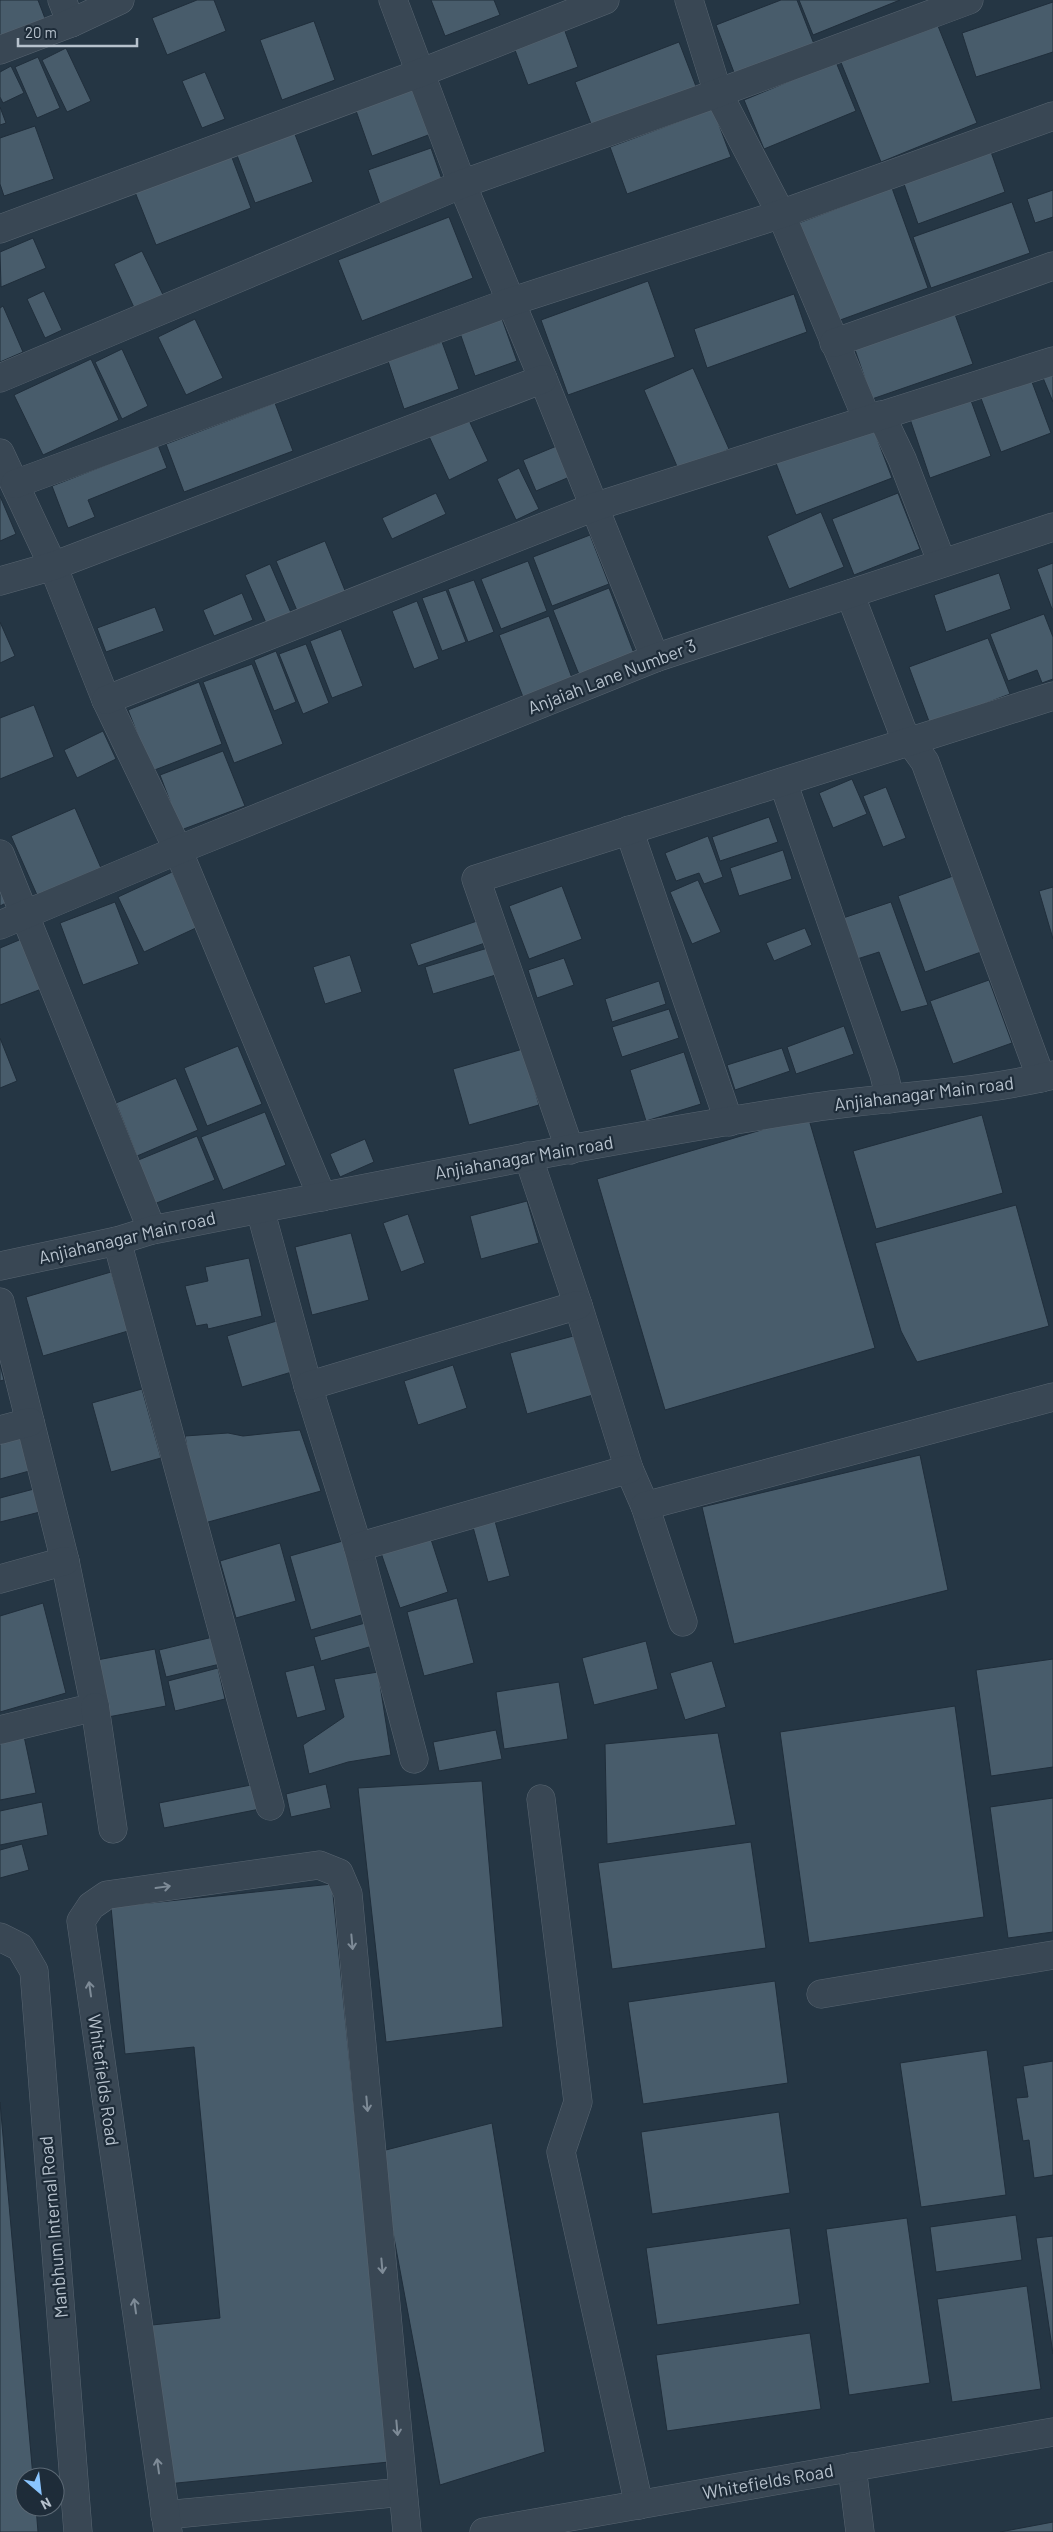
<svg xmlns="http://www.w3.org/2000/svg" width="1053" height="2532" viewBox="0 0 1053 2532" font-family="Barlow,sans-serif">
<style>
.building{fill:#485c6b;stroke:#202e3b}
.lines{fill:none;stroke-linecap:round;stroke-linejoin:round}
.minor-casing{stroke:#586571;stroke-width:29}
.tertiary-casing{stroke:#586571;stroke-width:29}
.minor{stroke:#394754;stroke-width:28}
.tertiary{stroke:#394754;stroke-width:28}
.oneway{stroke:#7e8b97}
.labels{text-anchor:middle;stroke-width:4.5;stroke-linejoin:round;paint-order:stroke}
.street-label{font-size:18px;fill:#b7c2cd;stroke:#1e2c39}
</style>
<rect width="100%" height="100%" fill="#253644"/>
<g class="building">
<polygon points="0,0 38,0 46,21 0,38"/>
<polygon points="197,0 214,0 226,31 167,55 152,18"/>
<polygon points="431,0 494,0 500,15 445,36"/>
<polygon points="781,0 797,0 814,44 735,75 716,25"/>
<polygon points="799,0 900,0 813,35"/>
<polygon points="1053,2 1053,52 976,77 962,33"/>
<polygon points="314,21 335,80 282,100 260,40"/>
<polygon points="936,21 977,123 881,162 840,60"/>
<polygon points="562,23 578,67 528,85 512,42"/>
<polygon points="679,42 697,89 593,129 575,82"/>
<polygon points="66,48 91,101 67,112 42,60"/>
<polygon points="38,57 60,108 37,118 15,67"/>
<polygon points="836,62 856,111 764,149 744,100"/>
<polygon points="11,66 24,93 3,103 0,97 0,72"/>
<polygon points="205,72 225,119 202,128 182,81"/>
<polygon points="413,83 431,134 372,156 354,105"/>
<polygon points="0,107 6,123 0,125"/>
<polygon points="713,109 731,157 627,194 610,147"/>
<polygon points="35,126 54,179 4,196 0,184 0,138"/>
<polygon points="293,129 313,182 255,203 235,150"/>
<polygon points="431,148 445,188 382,210 368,170"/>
<polygon points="990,149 1005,192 918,224 903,181"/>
<polygon points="231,155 251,208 156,245 135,192"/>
<polygon points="892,188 928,288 832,323 796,224"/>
<polygon points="1053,190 1053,217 1035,223 1027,199"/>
<polygon points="1012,202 1030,253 931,288 913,237"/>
<polygon points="449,217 473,278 362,321 338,260"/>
<polygon points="33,238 46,268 1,287 0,252"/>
<polygon points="142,251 166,301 137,314 114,264"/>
<polygon points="648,281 675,357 568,395 541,320"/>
<polygon points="44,291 62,330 45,338 27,299"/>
<polygon points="794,294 807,332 707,368 694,329"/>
<polygon points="3,306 23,352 0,362 0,308"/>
<polygon points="952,306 973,364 872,399 852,341"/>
<polygon points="195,319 223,378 186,395 158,337"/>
<polygon points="502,319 517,361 475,376 460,333"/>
<polygon points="442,342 459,389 404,409 388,361"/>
<polygon points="122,349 148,406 122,419 95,362"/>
<polygon points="91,359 119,420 43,455 14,395"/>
<polygon points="693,368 729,449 679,471 644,390"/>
<polygon points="1053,368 1053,402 1041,373"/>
<polygon points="1029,374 1051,433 1001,452 979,393"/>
<polygon points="969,395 991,456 930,478 909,416"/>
<polygon points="275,403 293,451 184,492 166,444"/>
<polygon points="466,414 488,461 449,480 427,432"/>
<polygon points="870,420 892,478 796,515 774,458"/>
<polygon points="158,445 167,468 88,500 95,517 68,528 52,486"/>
<polygon points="559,445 572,476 536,491 523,460"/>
<polygon points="519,468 539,509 516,520 497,479"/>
<polygon points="436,493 446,514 392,539 382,518"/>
<polygon points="898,493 920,549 854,575 832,519"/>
<polygon points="0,496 16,534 0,541"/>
<polygon points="821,512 844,567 789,589 767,536"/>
<polygon points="590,535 609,584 552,606 533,557"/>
<polygon points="325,541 346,593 298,613 276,561"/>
<polygon points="528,561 547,611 501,629 481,579"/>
<polygon points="1053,563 1053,609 1052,609 1037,569"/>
<polygon points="270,564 295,622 270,632 245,575"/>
<polygon points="999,573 1011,609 946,632 934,595"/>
<polygon points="474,580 494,632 468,642 448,589"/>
<polygon points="609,588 635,656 580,677 553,610"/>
<polygon points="446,590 466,642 442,651 422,598"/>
<polygon points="242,593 253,620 214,636 203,610"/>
<polygon points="417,601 439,659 414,669 392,611"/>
<polygon points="155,607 164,631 106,652 97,628"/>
<polygon points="1044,614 1053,637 1053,679 1042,683 1037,670 1008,681 990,634"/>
<polygon points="549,616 572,678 523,697 499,635"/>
<polygon points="0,622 15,656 0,663"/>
<polygon points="341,629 363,686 332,698 310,641"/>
<polygon points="988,638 1010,694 930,724 909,667"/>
<polygon points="306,644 329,703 303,714 279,654"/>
<polygon points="276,651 296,702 274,711 254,660"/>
<polygon points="252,664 283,744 234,763 203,682"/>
<polygon points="199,682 222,744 152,771 128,710"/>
<polygon points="34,705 54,757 0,779 0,718"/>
<polygon points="103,731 116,759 77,778 64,750"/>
<polygon points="223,751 245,806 181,830 160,775"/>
<polygon points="852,779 867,814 833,828 819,793"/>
<polygon points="886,787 906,838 883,847 863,796"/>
<polygon points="75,808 101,868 37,895 11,836"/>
<polygon points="769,817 778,842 720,861 712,837"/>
<polygon points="708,836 723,877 704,884 699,873 676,881 665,853"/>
<polygon points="783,850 792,879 739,896 730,868"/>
<polygon points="172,872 198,927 144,952 118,897"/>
<polygon points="953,876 981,952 925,972 898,896"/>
<polygon points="698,880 721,932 692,944 670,892"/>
<polygon points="0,881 10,901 0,906"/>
<polygon points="562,886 582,939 529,959 509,906"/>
<polygon points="1053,887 1053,939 1039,891"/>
<polygon points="115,902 139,964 83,985 60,923"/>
<polygon points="891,902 928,1005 901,1012 879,952 854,960 840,919"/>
<polygon points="480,920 488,942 418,966 410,944"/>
<polygon points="805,928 812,945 774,961 766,943"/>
<polygon points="24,938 44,988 0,1005 0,948"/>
<polygon points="491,947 499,974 433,994 425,967"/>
<polygon points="350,955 362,992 325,1004 313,967"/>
<polygon points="564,958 574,985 537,998 528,970"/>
<polygon points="989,980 1012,1043 953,1064 930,1001"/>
<polygon points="659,981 666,1004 612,1022 605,999"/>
<polygon points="669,1009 679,1038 622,1057 612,1027"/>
<polygon points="844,1026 854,1054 796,1074 787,1047"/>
<polygon points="0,1038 17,1081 0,1088"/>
<polygon points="238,1046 262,1104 207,1126 184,1068"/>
<polygon points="782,1048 790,1071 735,1090 727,1065"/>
<polygon points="523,1049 539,1105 469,1125 453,1069"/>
<polygon points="684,1052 701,1104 646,1121 630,1070"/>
<polygon points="176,1078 198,1130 137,1156 116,1103"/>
<polygon points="265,1112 286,1165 223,1190 201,1137"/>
<polygon points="982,1115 1003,1193 876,1229 853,1151"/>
<polygon points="808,1116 875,1348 665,1410 597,1179"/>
<polygon points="197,1136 215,1180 154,1204 136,1161"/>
<polygon points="365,1139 374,1162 340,1177 330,1154"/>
<polygon points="527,1201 539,1243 481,1259 470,1216"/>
<polygon points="1016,1205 1049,1326 917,1362 901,1331 875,1243"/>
<polygon points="408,1214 425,1263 401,1272 383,1223"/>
<polygon points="351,1233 369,1300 312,1315 295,1247"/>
<polygon points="249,1258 262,1316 208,1329 207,1324 196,1326 185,1286 208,1281 205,1267"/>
<polygon points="111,1272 128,1331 43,1356 26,1297"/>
<polygon points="280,1320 295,1371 242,1387 227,1336"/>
<polygon points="577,1335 593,1395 527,1414 510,1353"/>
<polygon points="0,1365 4,1380 0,1381"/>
<polygon points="453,1365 467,1408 418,1425 404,1381"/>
<polygon points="142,1389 161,1458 111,1472 92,1403"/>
<polygon points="300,1430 321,1491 201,1524 185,1436 228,1433 243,1436"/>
<polygon points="24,1433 33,1470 0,1479 0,1439"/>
<polygon points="920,1455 948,1590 734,1644 702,1507"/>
<polygon points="34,1489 40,1512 0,1522 0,1498"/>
<polygon points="495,1521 510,1576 488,1582 473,1527"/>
<polygon points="429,1533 448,1592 400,1608 380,1550"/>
<polygon points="346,1540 368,1613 311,1630 290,1556"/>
<polygon points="280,1543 296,1601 236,1618 220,1561"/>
<polygon points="457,1598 474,1663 424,1676 407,1612"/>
<polygon points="43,1603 66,1693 0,1712 0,1616"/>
<polygon points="369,1622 376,1645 321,1661 314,1637"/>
<polygon points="213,1637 220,1664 166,1677 159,1650"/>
<polygon points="646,1641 658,1689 594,1705 582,1658"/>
<polygon points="155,1649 166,1706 108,1717 97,1660"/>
<polygon points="1053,1659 1053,1767 991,1776 976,1670"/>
<polygon points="712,1661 726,1707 685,1720 670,1673"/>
<polygon points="314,1665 326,1710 297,1718 285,1672"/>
<polygon points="218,1668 225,1699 175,1711 168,1681"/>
<polygon points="378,1672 391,1755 348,1762 309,1774 303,1745 344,1717 334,1679"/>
<polygon points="559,1682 568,1739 504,1749 496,1692"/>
<polygon points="955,1706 984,1917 809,1943 780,1732"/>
<polygon points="496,1730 502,1759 439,1771 433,1742"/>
<polygon points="718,1733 736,1825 607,1844 605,1744"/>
<polygon points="24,1736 36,1793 0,1800 0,1741"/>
<polygon points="482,1781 503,2027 386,2042 358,1788"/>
<polygon points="256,1784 260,1809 164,1828 159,1803"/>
<polygon points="326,1784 331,1808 291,1817 286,1794"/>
<polygon points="1053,1798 1053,1932 1008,1938 990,1807"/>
<polygon points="42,1802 48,1835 0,1845 0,1811"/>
<polygon points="751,1842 766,1948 612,1969 598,1863"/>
<polygon points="22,1844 29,1870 0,1878 0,1850"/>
<polygon points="332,1884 389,2462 167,2484 152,2325 220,2318 194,2047 125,2054 111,1907"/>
<polygon points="775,1981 788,2083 643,2104 628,2002"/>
<polygon points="987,2050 1006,2195 921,2207 900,2063"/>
<polygon points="1053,2061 1053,2175 1034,2178 1029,2140 1023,2141 1016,2098 1028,2097 1023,2066"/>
<polygon points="0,2102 33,2477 25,2477 25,2507 36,2507 38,2532 0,2532"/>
<polygon points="779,2112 790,2193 652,2214 641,2132"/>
<polygon points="492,2123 545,2452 440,2485 378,2152"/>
<polygon points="1016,2215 1022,2260 936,2272 930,2227"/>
<polygon points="907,2218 930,2383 849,2395 826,2229"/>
<polygon points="790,2228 800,2304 657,2325 646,2248"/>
<polygon points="1053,2236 1053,2354 1036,2238"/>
<polygon points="1027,2286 1041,2389 952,2402 937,2299"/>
<polygon points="810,2333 821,2409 667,2431 656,2355"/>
<polygon points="1053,2522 1053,2532 1000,2532"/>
</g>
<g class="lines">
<defs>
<g id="minor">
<polyline points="62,0 71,23"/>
<polyline points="393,0 462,184 543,379 655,658"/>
<polyline points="689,0 718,93 781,214 867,419"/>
<polyline points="0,50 71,23 120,0"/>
<polyline points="0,229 420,73 605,0"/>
<polyline points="834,343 1053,266"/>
<polyline points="0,378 462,184 718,93 969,0"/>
<polyline points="881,415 902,459 942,563"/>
<polyline points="0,453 53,566 106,700 178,850 322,1197"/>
<polyline points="15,484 510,302 781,214 1053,116"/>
<polyline points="0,581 53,566 543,379"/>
<polyline points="850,594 902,730 925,762 1041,1078"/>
<polyline points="106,700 594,507 1053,361"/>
<polyline points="783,782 884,1074 890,1099"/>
<polyline points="629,830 729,1122"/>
<polyline points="0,854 152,1230"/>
<polyline points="0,925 178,850 655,658 1053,527"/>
<polyline points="570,1150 476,879 1053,696"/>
<polyline points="528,1156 578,1305 629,1469 645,1506 683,1622"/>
<polyline points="260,1209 308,1386 358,1547 414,1759"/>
<polyline points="117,1241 270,1806"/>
<path d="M0 1266 117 1241 152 1230C368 1188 585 1143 803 1109 886 1096 971 1095 1053 1075"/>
<polyline points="0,1302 65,1561 95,1707 0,1730"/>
<polyline points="308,1386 578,1305"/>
<polyline points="0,1430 30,1422"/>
<polyline points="645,1506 1053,1397"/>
<polyline points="358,1547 629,1469"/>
<polyline points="0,1579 65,1561"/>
<polyline points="95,1707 113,1829"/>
<polyline points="541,1799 578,2102 561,2152 639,2505"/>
<polyline points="0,1937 20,1947 34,1971 78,2532"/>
<polyline points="821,1994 1053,1955"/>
<polyline points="852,2467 860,2532"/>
<polyline points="165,2515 403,2492"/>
<polyline points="168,2532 81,1921 91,1906 107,1895 319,1865 339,1873 348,1894 407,2532"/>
</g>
<polyline id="tertiary" points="484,2532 1053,2432"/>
</defs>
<use href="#minor" class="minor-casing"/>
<use href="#tertiary" class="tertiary-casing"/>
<use href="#minor" class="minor"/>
<use href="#tertiary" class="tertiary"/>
</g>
<defs><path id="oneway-shaft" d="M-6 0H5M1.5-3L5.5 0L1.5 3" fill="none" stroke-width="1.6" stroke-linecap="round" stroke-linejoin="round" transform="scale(1.25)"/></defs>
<g class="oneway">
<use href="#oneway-shaft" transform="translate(163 1887) rotate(-8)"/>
<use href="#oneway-shaft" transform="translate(352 1942) rotate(85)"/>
<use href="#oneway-shaft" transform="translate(90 1989) rotate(-98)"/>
<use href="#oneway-shaft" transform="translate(367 2104) rotate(85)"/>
<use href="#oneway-shaft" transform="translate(382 2266) rotate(85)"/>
<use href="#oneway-shaft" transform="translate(135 2306) rotate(-98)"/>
<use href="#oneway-shaft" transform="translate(397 2428) rotate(85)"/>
<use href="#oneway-shaft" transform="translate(158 2466) rotate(-98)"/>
</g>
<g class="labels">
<g class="street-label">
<text transform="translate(612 677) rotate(-21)" y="6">Anjaiah Lane Number 3</text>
<text transform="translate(924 1094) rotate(-7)" y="6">Anjiahanagar Main road</text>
<text transform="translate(524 1158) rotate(-10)" y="6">Anjiahanagar Main road</text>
<text transform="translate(127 1238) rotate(-13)" y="6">Anjiahanagar Main road</text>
<text transform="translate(103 2080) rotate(82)" y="6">Whitefields Road</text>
<text transform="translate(54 2227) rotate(-95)" y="6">Manbhum Internal Road</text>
<text transform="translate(768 2482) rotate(-10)" y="6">Whitefields Road</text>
</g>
</g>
<g transform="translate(40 2492) rotate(152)"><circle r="24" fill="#1e2c39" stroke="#5b6874"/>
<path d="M0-4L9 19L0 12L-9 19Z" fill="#8ac5ff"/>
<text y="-8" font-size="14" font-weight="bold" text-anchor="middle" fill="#b7c2cd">N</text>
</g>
<path d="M18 38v8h119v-8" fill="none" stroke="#b7c2cd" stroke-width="2.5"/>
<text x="25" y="38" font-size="15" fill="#b7c2cd" stroke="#1e2c39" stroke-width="4" paint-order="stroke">20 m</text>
</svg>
